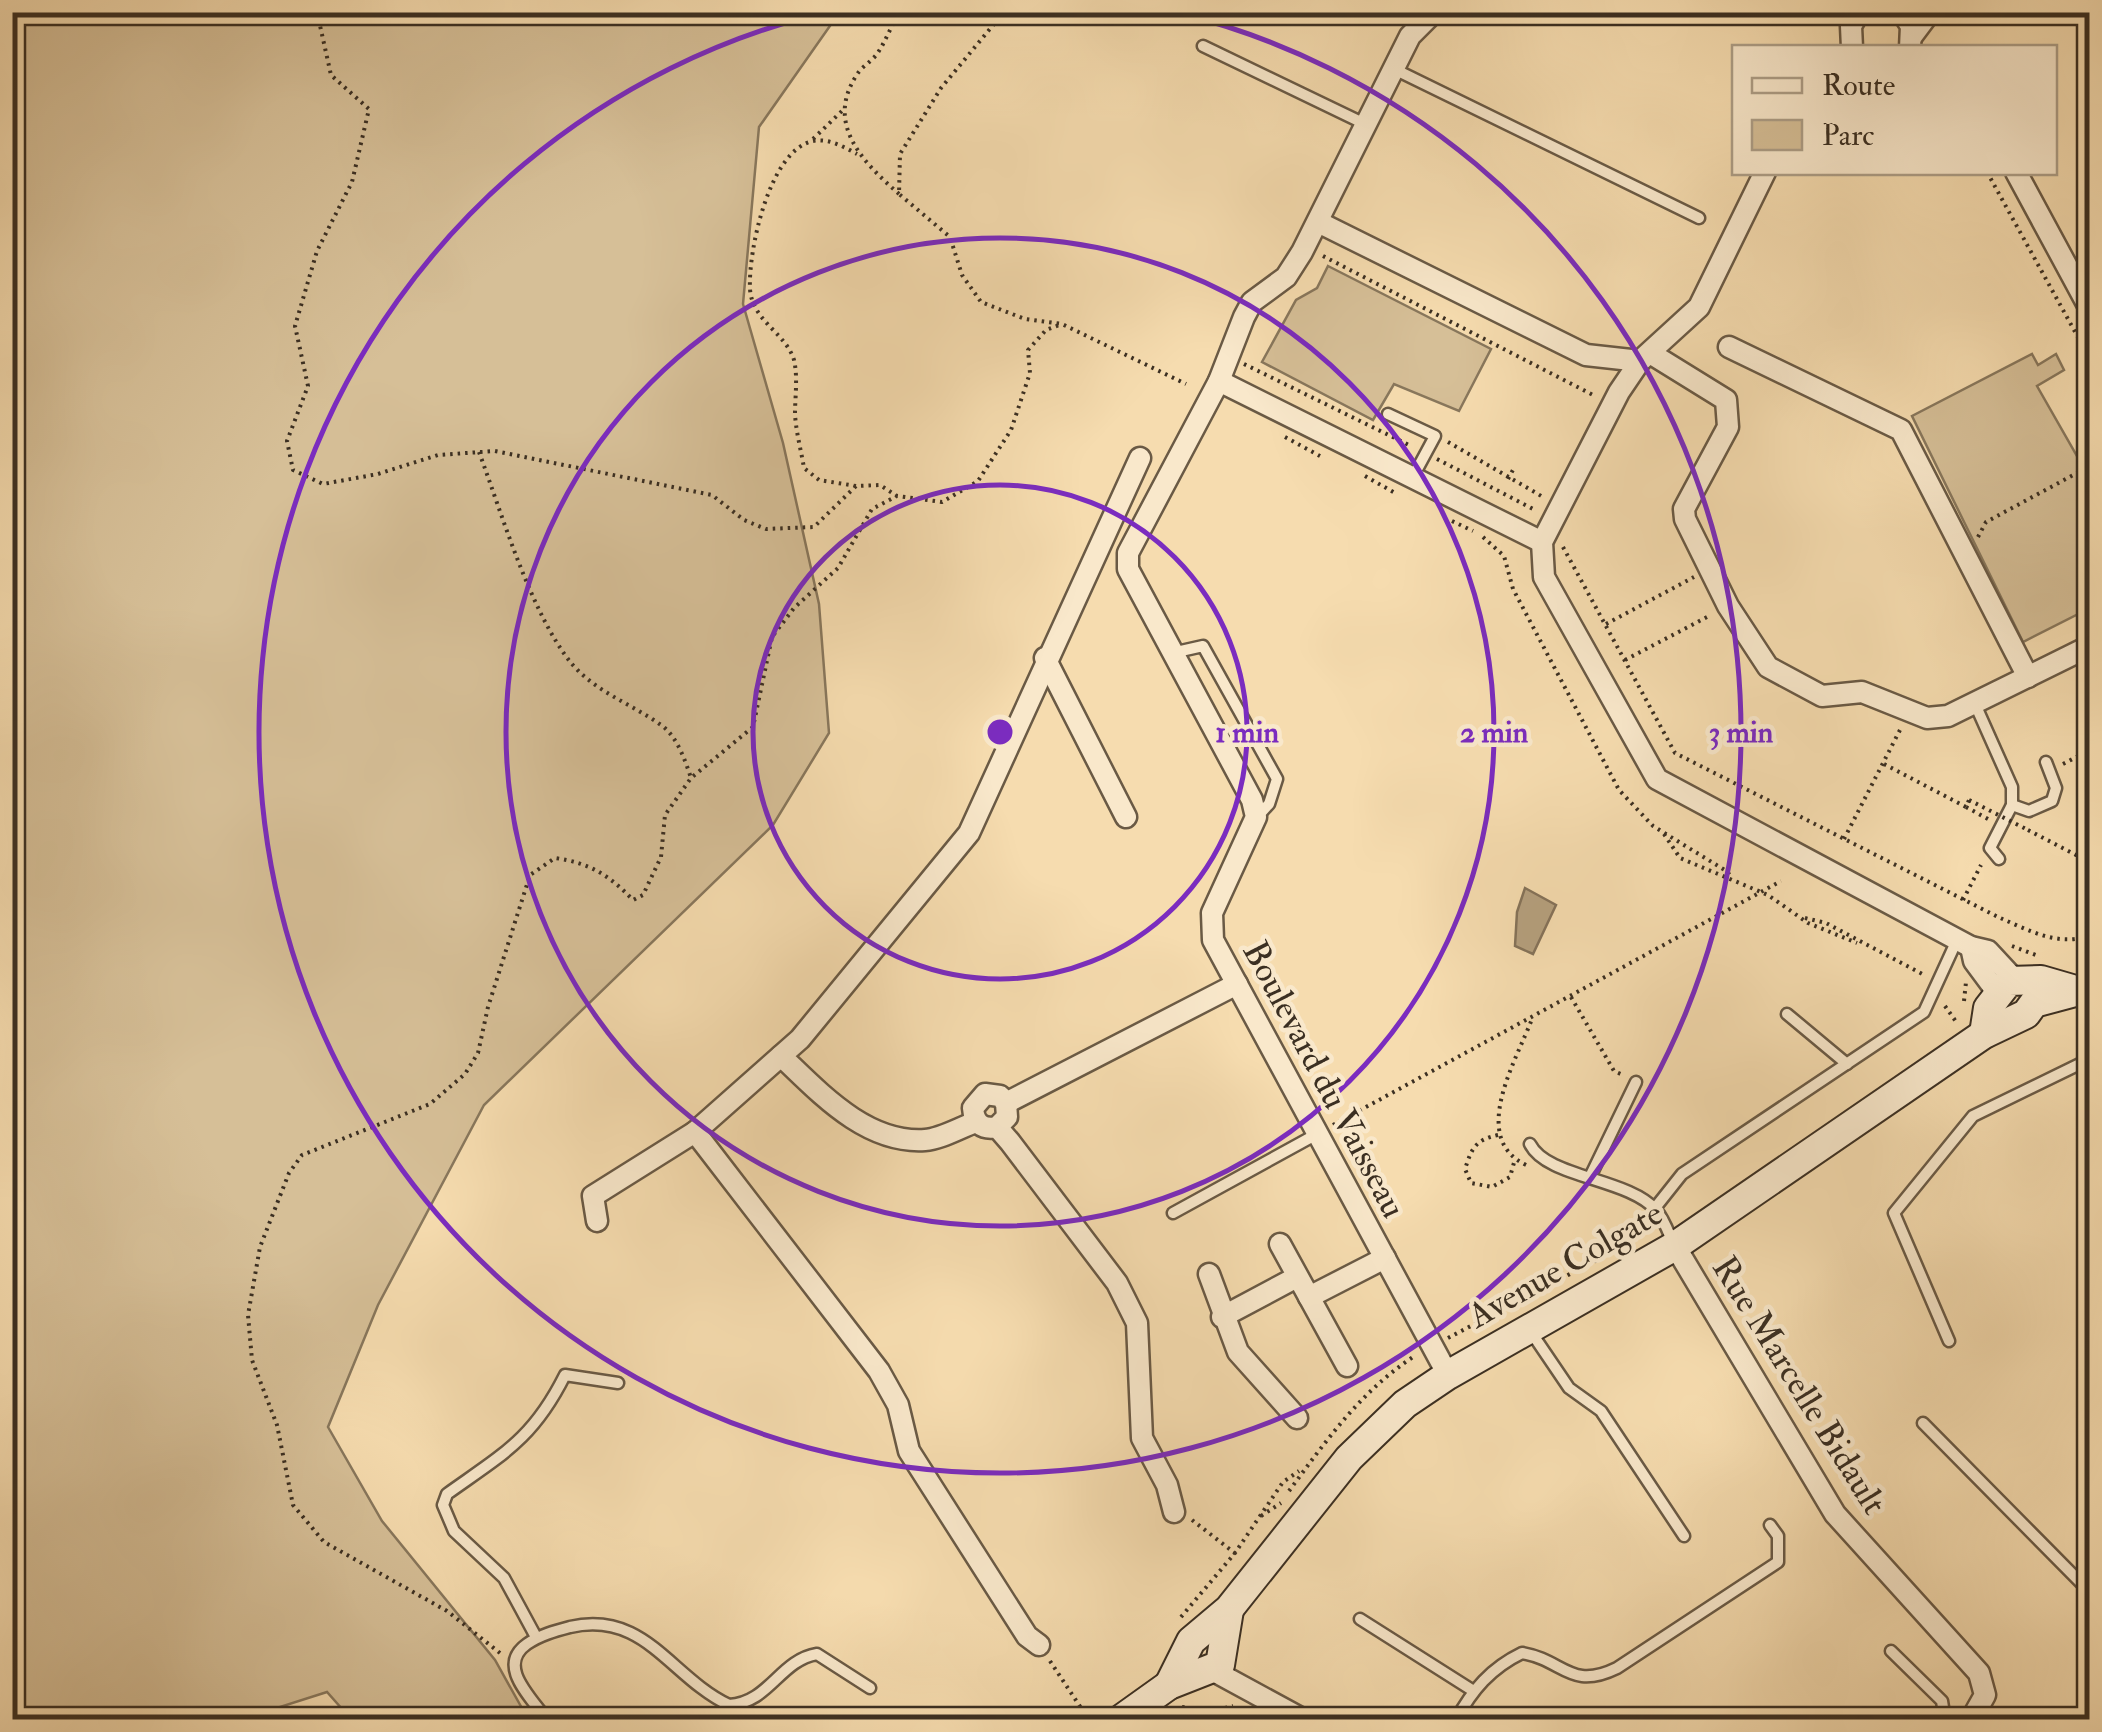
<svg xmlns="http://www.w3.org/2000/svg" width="2102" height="1732" viewBox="0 0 2102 1732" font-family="'IM FELL Double Pica',serif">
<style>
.green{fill:#d6bf97;stroke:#88775c;stroke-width:2.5}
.water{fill:#b6a17f;stroke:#85735a;stroke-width:2.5}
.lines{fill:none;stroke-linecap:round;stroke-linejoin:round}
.lane-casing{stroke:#6a5a45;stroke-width:15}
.street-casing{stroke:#6a5a45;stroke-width:25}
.secondary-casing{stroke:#3b2f22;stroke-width:32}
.path{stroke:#3b2f22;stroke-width:4;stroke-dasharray:2.5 5;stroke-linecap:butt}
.lane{stroke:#f9e8cb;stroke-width:10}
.street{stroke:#f9e8cb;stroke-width:20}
.secondary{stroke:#f9e8cb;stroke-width:28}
.path-bridge{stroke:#3b2f22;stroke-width:4;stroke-dasharray:2.5 5;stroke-linecap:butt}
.ring{fill:none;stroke:#7b2cbf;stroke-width:5}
.labels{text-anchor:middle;stroke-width:9;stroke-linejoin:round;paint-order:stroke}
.street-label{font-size:35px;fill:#3b2f22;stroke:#f9e8cb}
.centre{fill:#7b2cbf;stroke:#f9e8cb;stroke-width:5}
.ring-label{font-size:30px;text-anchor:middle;font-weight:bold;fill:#7b2cbf;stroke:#f9e8cb;stroke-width:9;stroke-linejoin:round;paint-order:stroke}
</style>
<rect width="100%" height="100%" fill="#f6dcaf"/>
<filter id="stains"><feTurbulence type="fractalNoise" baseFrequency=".002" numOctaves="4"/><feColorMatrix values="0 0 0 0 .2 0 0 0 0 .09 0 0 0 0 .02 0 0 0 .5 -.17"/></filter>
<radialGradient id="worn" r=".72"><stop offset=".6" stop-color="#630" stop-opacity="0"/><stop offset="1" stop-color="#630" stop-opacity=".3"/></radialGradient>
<g class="green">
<polygon points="12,13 839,13 759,127 743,304 783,443 819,604 829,733 773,825 484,1105 378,1305 328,1427 382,1521 495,1660 528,1719 351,1719 327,1692 264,1712 256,1719 13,1719"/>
<polygon points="1328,266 1491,349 1459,411 1394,384 1373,420 1262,362 1296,300 1317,288"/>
<polygon points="2032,354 2038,365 2056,354 2064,370 2037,386 2077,456 2089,450 2090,608 2023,642 1912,416"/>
</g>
<polygon class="water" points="1525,888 1556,905 1533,954 1515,946 1517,912"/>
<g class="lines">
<defs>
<g id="lane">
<polyline points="1203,46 1365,124"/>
<polyline points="1394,69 1699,218"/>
<polyline points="1388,414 1435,436 1414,475"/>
<polyline points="1172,653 1203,646 1277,779 1269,804 1257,817"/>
<polyline points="1975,704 2012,787 2012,805 1990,848 1999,859"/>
<polyline points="2012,805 2029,811 2052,801 2056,788 2046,762"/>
<polyline points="1787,1014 1847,1064"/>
<path d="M1530 1144C1547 1178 1628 1178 1656 1210 1664 1219 1669 1234 1674 1245"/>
<polyline points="1591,1175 1636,1082"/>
<polyline points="1655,1208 1682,1174 1924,1012 1957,940"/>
<polyline points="1173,1213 1317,1134"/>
<polyline points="1529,1329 1569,1388 1601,1411 1684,1536"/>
<polyline points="1949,1341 1894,1213 1973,1116 2090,1059"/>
<polyline points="1923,1423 2090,1592"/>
<polyline points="1360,1619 1472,1690"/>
<path d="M536 1637 504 1578 454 1531 443 1505 447 1494C503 1454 533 1439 565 1375L618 1383"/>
<polyline points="1891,1651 1942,1701 1945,1720"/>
<path d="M547 1720C531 1697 496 1666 527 1644 540 1635 555 1631 570 1627 645 1610 670 1677 729 1705 769 1703 780 1660 817 1654L870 1688"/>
<path d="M1456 1720C1472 1690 1491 1668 1522 1653 1564 1660 1570 1691 1617 1668L1778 1562V1536L1770 1525"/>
<polyline points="1693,1720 1710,1714 1721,1720"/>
</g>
<g id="street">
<polyline points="1434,12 1410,36 1302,252 1286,277 1252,302 1244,317 1219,381 1128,553 1128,569 1252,800 1256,817 1212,913 1213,940 1448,1375"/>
<polyline points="1902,12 1911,26 1910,48"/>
<polyline points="1912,36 1930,12"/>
<polyline points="1852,48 1851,26 1859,12"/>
<polyline points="1765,172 1699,307 1640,361 1619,392 1542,542 1544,577 1657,779 1971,947 1988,951 2014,979"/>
<polyline points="2016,172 2090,309"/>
<polyline points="1318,222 1586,355 1640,361"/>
<polyline points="1729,347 1901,430 2028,677"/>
<polyline points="1650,353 1726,400 1728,427 1684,509 1685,519 1728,606 1768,667 1822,696 1862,692 1927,718 1948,716 2090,646"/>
<polyline points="1219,381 1542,542"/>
<polyline points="1045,658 1126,817"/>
<polyline points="1971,947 1974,961 1997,992"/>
<path d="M781 1056C820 1093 866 1144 925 1140 941 1139 961 1127 976 1122"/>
<polyline points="1006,1103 1237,984"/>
<path d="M997 1127 1007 1117 1006 1103 1000 1096 985 1094 973 1108C974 1123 982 1130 997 1127L1010 1142 1117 1283 1137 1323 1142 1438 1167 1485 1174 1512"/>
<polyline points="695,1132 879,1371 898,1405 909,1451 1027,1636 1039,1645"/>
<polyline points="597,1221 593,1196 695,1132 800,1039 969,833 1140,458"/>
<polyline points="1280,1244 1347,1366"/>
<polyline points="1675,1246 1835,1514 1979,1673 1985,1695 1971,1720"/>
<polyline points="1209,1274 1238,1352 1297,1418"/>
<polyline points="1309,1297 1385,1258"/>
<polyline points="1222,1317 1297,1277"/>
<polyline points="1212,1670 1304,1720"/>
</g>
<g id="secondary">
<polyline points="1984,1034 1988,1008 2009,981 2041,980 2072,989"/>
<polyline points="1169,1685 1191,1641 1229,1609 1349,1458 1405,1404 1448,1375 1675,1246 1984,1034 2026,1014 2034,1003 2090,988"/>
<polyline points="1120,1720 1169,1685 1220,1665 1229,1610"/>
</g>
</defs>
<use href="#lane" class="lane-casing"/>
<use href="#street" class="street-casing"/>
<use href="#secondary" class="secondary-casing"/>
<g class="path">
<polyline points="317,12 331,75 369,109 352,182 317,251 295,326 308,386 287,441 293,470 323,484 378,474 438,455 495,451 712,495 744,520 766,529 814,527 856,486 880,485 897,496"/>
<polyline points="1004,12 941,88 900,154 899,194 950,237 962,275 981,302 1025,319 1062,324 1186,384"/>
<polyline points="813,139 845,108"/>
<polyline points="1987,172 2090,359"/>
<path d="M899 194C864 163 825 125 856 76 861 67 871 62 877 54 886 41 891 25 900 12"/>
<polyline points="1323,256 1595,396"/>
<polyline points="1244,364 1411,446"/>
<polyline points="1285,437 1320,456"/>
<polyline points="1448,442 1543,497"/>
<path d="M479 452C502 514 531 614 572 664 597 693 632 704 661 725 677 736 685 760 691 778"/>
<polyline points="1437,459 1535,510"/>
<polyline points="1365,476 1395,493"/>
<polyline points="1508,479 1514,468"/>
<path d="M856 486 819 480 804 468C801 450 796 432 795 414 795 397 798 377 794 360 786 333 752 321 750 289 748 252 769 150 813 141 829 138 844 147 857 154"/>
<polyline points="1452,521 1473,531"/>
<polyline points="1483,537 1504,556 1513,589 1619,790 1653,826 1728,872 1731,879"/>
<polyline points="1978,537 1986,522 2090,466"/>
<path d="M1563 547 1675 753 1998 917C2026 929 2059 948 2090 935"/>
<polyline points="1606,624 1694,577"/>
<polyline points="1625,660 1709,616"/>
<polyline points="2084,753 2090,765"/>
<polyline points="1884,764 1966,807 1969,800"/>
<polyline points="2063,764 2090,750"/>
<polyline points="2090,788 2090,799"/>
<polyline points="1966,807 1988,819"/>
<polyline points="2028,830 2076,855 2090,849"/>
<polyline points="1664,834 1680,858 1768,895 1808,923 1857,943"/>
<polyline points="1844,839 1901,728"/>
<polyline points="1963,900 1981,865"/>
<polyline points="1805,918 1826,923 1926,976"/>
<polyline points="2078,942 2080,967"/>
<polyline points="2012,946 2036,955"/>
<polyline points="1571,997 1614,1071 1623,1075"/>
<polyline points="1964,1001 1966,982"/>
<polyline points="1945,1006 1957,1023"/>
<polyline points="1333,1125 1781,881"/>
<path d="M1498 1135C1475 1140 1472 1148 1465 1169L1471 1183 1492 1187 1510 1177 1515 1159"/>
<path d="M1526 1165C1469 1138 1516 1061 1532 1019"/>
<polyline points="1448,1338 1612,1252"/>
<path d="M1289 1491C1326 1441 1360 1392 1413 1357"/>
<polyline points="1261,1516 1281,1503"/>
<polyline points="1192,1520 1236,1554"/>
<polyline points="1181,1617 1235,1553 1283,1482 1299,1471"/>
<path d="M500 1653 447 1611 324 1542 293 1505 277 1425 252 1360 248 1315 260 1247 289 1173 302 1155 430 1104 465 1074 478 1053 488 1007 530 875 555 858C590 863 609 875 633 900L643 895 661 857 665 815 691 778 753 727 772 637 794 608 838 568 872 509 897 496 942 502 978 481 1011 430 1030 373 1028 350 1046 330 1062 324"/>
<polyline points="1050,1661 1089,1720"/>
<polyline points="1182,1707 1212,1711"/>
<polyline points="1210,1720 1212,1711 1233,1706"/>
</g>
<use href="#lane" class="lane"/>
<use href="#street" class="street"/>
<use href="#secondary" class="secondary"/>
<polyline class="path-bridge" points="1969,800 2028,830"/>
</g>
<g class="ring">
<circle cx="1000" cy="732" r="247"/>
<circle cx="1000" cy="732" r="494"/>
<path d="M1179 13A741 741 0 1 1 821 13"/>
</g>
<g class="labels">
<g class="street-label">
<text transform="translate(1325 1079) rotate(62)" y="12">Boulevard du Vaisseau</text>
<text transform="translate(1565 1264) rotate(-30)" y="12">Avenue Colgate</text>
<text transform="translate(1800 1385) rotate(58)" y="12">Rue Marcelle Bidault</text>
</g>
</g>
<circle cx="1000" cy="732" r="15" class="centre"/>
<g class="ring-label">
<text x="1247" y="742">1 min</text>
<text x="1494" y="742">2 min</text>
<text x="1741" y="742">3 min</text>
</g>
<rect width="2102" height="1732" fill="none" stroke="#f6dcaf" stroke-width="50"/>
<rect x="15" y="15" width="2072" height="1702" fill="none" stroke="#3b2f22" stroke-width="5"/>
<rect x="25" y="25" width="2052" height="1682" fill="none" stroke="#3b2f22" stroke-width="2.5"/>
<rect x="1732" y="45" width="325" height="130" fill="#f9e8cb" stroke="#ad9e87" stroke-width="2.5"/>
<rect x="1752" y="78" width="50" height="15" fill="#f9e8cb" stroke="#ad9e87" stroke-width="2.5"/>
<text x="1822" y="95" font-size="30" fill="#3b2f22">Route</text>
<rect x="1752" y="120" width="50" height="30" fill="#d6bf97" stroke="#ad9e87" stroke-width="2.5"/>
<text x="1822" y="145" font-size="30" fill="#3b2f22">Parc</text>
<rect width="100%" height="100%" filter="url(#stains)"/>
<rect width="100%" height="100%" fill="url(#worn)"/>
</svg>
